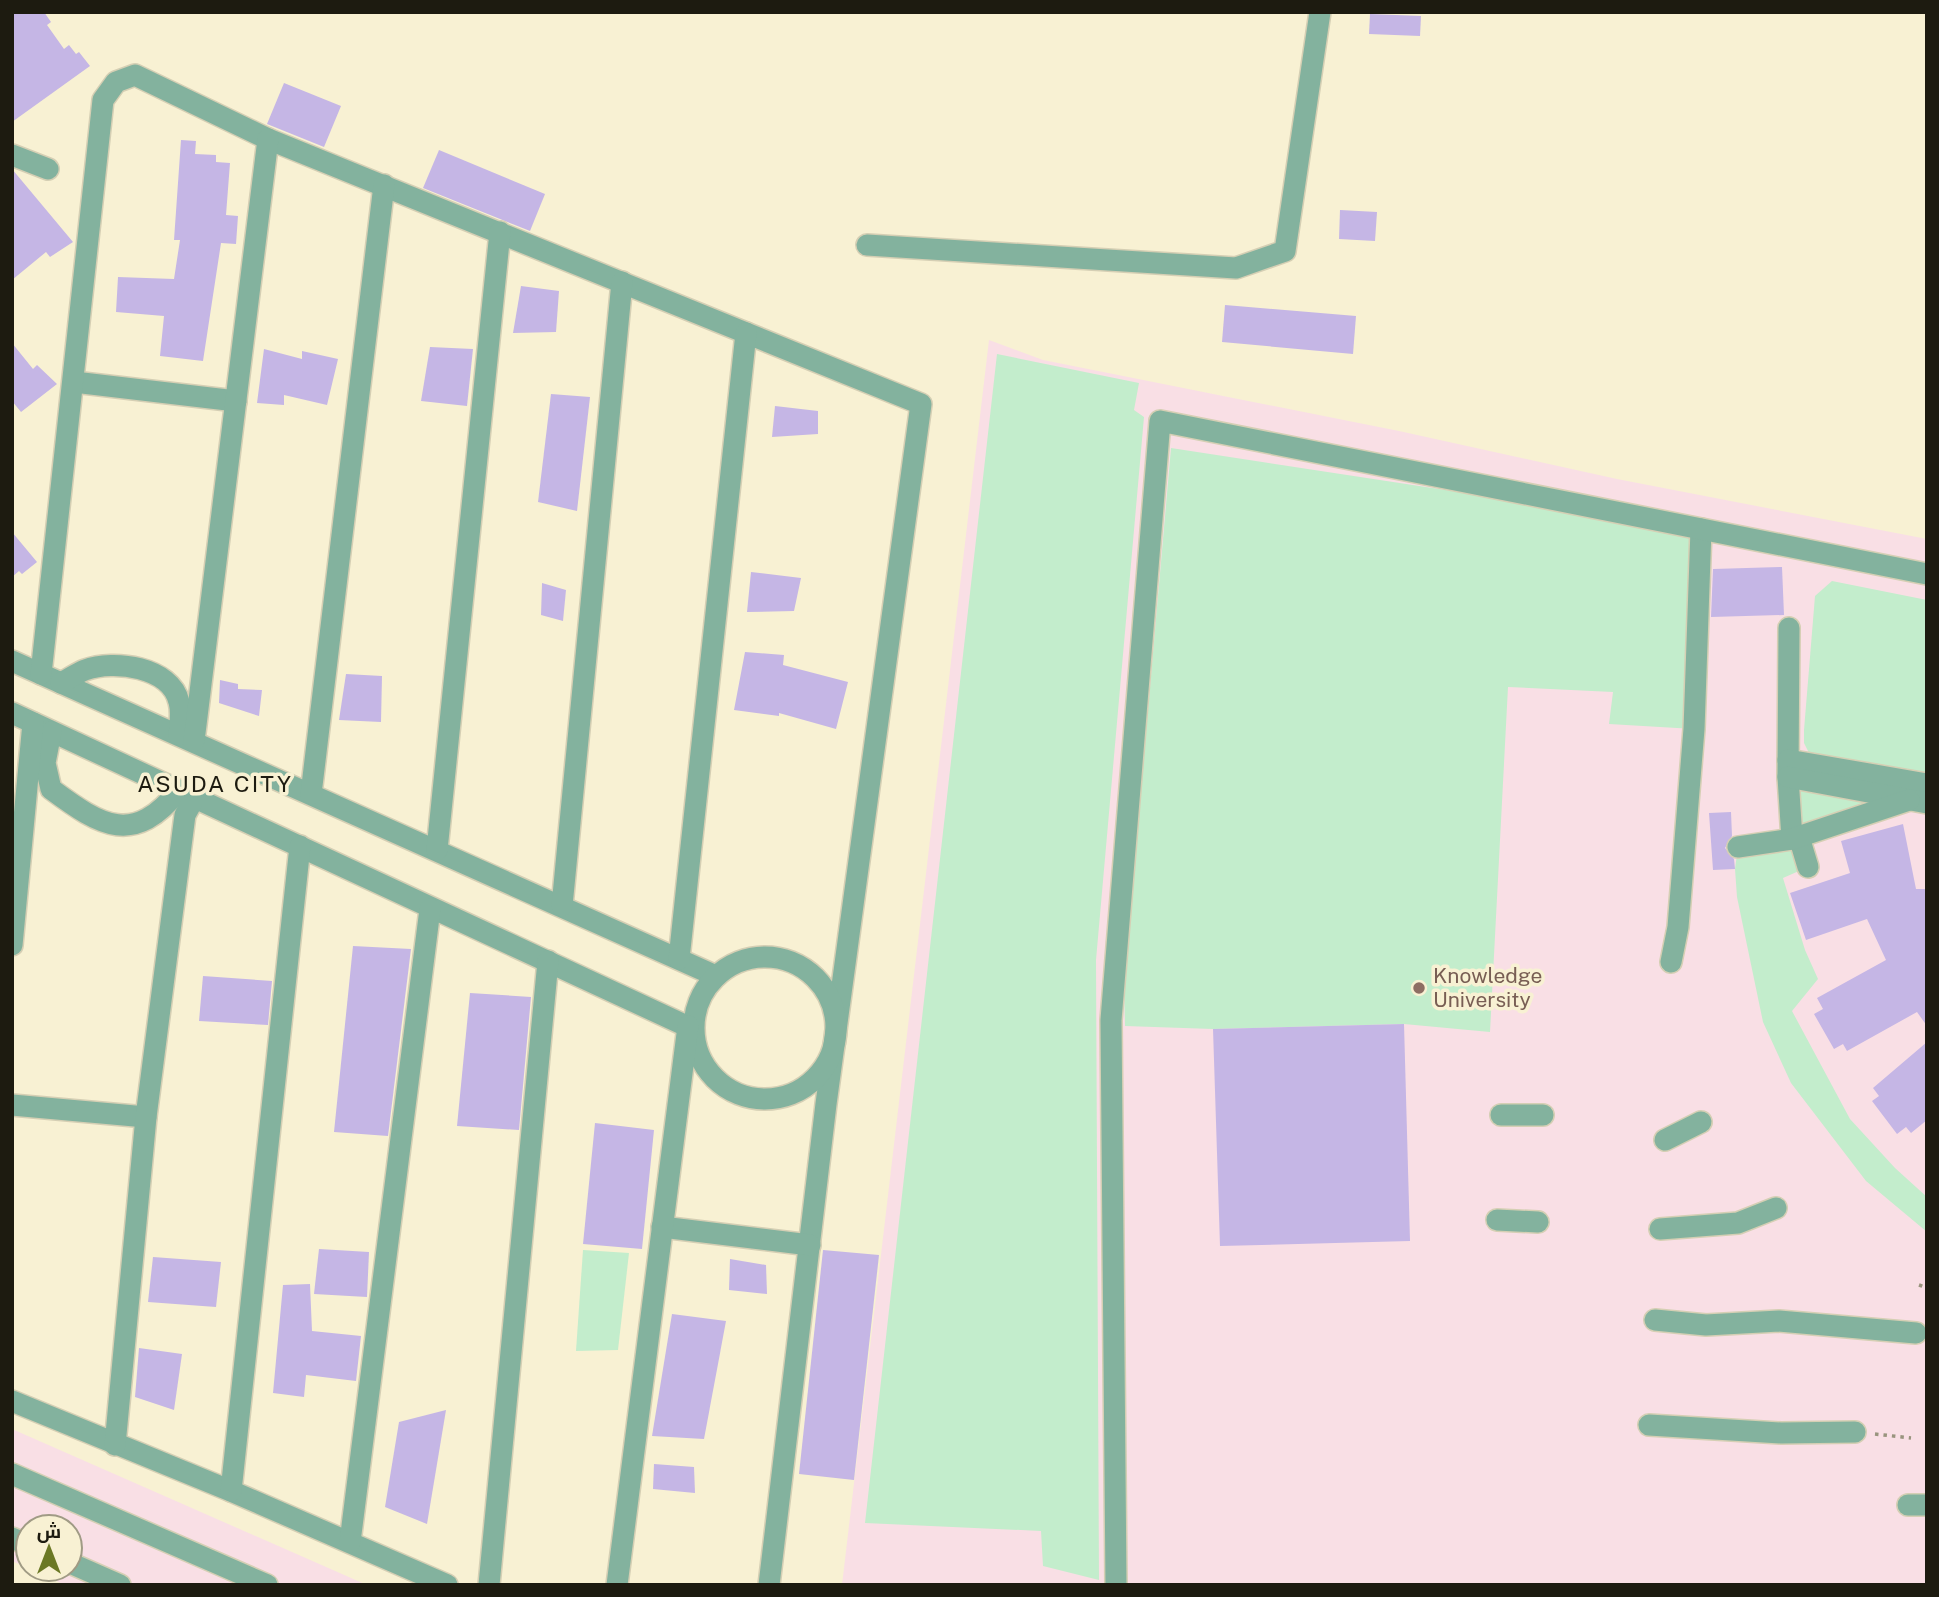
<svg xmlns="http://www.w3.org/2000/svg" width="1939" height="1597" viewBox="0 0 1939 1597" font-family="'Public Sans',Cairo,sans-serif">
<style>
.education{fill:#f9dfe5}
.green{fill:#c3edcc}
.building{fill:#c5b6e5}
.lines{fill:none;stroke-linecap:round;stroke-linejoin:round}
.minor-casing{stroke:#d5cfb4;stroke-width:24}
.path{stroke:#99947e;stroke-width:3.5;stroke-dasharray:3.5 5;stroke-linecap:butt}
.minor{stroke:#83b29e;stroke-width:21}
.education-dot{fill:#8d6e63;stroke:#f8f1d3;stroke-width:2.5}
.labels{text-anchor:middle;stroke-width:7;stroke-linejoin:round;paint-order:stroke}
.education-label{font-size:21px;fill:#785e54;stroke:#f8f1d3;text-anchor:start}
.neighbourhood-label{font-size:23px;letter-spacing:2px;fill:#1d1b10;stroke:#f8f1d3}
</style>
<rect width="100%" height="100%" fill="#f8f1d3"/>
<g class="education">
<polygon points="989,340 1043,360 1399,431 1617,479 1927,539 1927,1585 842,1585"/>
<polygon points="12,1429 367,1585 65,1585 30,1569 70,1569 70,1527 28,1527 28,1568 12,1561"/>
</g>
<g class="green">
<polygon points="997,354 1139,383 1134,410 1144,417 1096,960 1099,1580 1043,1566 1041,1531 865,1523"/>
<polygon points="1171,448 1701,529 1694,729 1609,724 1613,692 1508,687 1490,1032 1404,1024 1213,1029 1125,1026 1124,984"/>
<polygon points="1832,581 1927,600 1927,775 1809,753 1804,743 1804,730 1815,596"/>
<polygon points="1788,777 1909,800 1799,837 1808,867 1783,878 1805,950 1818,979 1792,1011 1850,1119 1895,1168 1927,1197 1927,1232 1866,1181 1791,1083 1763,1022 1737,897 1735,869 1738,847 1792,839"/>
<polygon points="583,1250 629,1253 618,1350 576,1351"/>
</g>
<g class="building">
<polygon points="12,12 44,12 51,22 47,25 64,49 69,45 76,54 79,52 90,66 12,122"/>
<polygon points="1370,14 1421,16 1420,36 1369,34"/>
<polygon points="284,83 341,106 324,147 267,124"/>
<polygon points="181,140 196,141 195,154 216,155 216,162 230,163 226,215 238,216 236,244 221,243 203,361 160,356 164,316 116,312 118,277 174,279 180,240 174,240"/>
<polygon points="439,150 545,194 530,231 423,188"/>
<polygon points="12,169 73,242 50,257 46,252 12,280"/>
<polygon points="1340,210 1377,212 1375,241 1339,239"/>
<polygon points="521,286 559,291 556,332 513,333"/>
<polygon points="1225,305 1356,316 1353,354 1222,342"/>
<polygon points="12,343 33,369 37,365 57,384 21,412 12,401"/>
<polygon points="430,347 473,349 467,406 421,401"/>
<polygon points="264,349 302,359 302,351 338,359 327,405 284,395 284,405 257,403"/>
<polygon points="551,394 590,397 577,511 538,502"/>
<polygon points="775,406 818,411 818,434 772,437"/>
<polygon points="12,532 37,562 22,574 19,571 12,577"/>
<polygon points="1782,567 1784,615 1711,617 1713,569"/>
<polygon points="751,572 801,578 794,611 747,612"/>
<polygon points="542,583 566,590 563,621 541,615"/>
<polygon points="745,652 784,655 783,665 848,682 836,729 779,713 779,716 734,710"/>
<polygon points="346,674 382,676 381,722 339,720"/>
<polygon points="220,680 238,684 238,689 262,690 259,716 219,703"/>
<polygon points="1731,812 1732,836 1725,848 1734,859 1735,869 1713,870 1709,813"/>
<polygon points="1903,824 1916,889 1927,889 1927,1026 1917,1012 1847,1051 1843,1044 1834,1049 1814,1014 1823,1009 1817,998 1886,960 1867,919 1806,940 1790,893 1850,873 1841,841"/>
<polygon points="353,946 411,949 388,1136 334,1132"/>
<polygon points="203,976 272,981 268,1025 199,1021"/>
<polygon points="470,993 531,997 519,1130 457,1126"/>
<polygon points="1404,1024 1410,1241 1220,1246 1213,1029"/>
<polygon points="1927,1042 1927,1120 1911,1133 1906,1127 1897,1134 1872,1101 1879,1096 1873,1088"/>
<polygon points="595,1123 654,1130 642,1249 583,1244"/>
<polygon points="319,1249 369,1252 367,1297 314,1294"/>
<polygon points="823,1250 879,1255 854,1480 799,1474"/>
<polygon points="153,1257 221,1262 216,1307 148,1302"/>
<polygon points="730,1259 766,1265 767,1294 729,1290"/>
<polygon points="310,1284 312,1331 361,1336 356,1381 306,1375 304,1397 273,1393 283,1285"/>
<polygon points="672,1314 726,1321 704,1439 652,1436"/>
<polygon points="139,1348 182,1354 174,1410 135,1397"/>
<polygon points="446,1410 427,1524 385,1507 399,1422"/>
<polygon points="654,1464 694,1467 695,1493 653,1489"/>
</g>
<g class="lines">
<defs>
<g id="minor">
<polyline points="12,155 48,169"/>
<polyline points="867,245 1236,268 1285,251 1320,12"/>
<polyline points="74,382 236,401"/>
<polyline points="1789,628 1788,777 1792,839"/>
<polyline points="12,661 716,976"/>
<polyline points="41,674 103,100 116,82 135,75 268,139 921,404 826,1104 769,1585"/>
<path d="M61 683C69 679 77 673 85 670 114 659 171 667 179 702 182 712 180 724 179 735"/>
<polyline points="12,713 693,1029"/>
<path d="M51 732 45 763 51 789C102 827 134 846 179 790"/>
<polyline points="194,741 268,139"/>
<polyline points="1788,760 1927,784"/>
<polyline points="1788,777 1927,803"/>
<polyline points="311,794 384,185"/>
<polyline points="1799,837 1808,867"/>
<polyline points="1738,847 1792,839 1909,800"/>
<polyline points="437,850 500,232"/>
<polyline points="562,906 622,282"/>
<polyline points="12,945 33,723"/>
<circle cx="765" cy="1028" r="71"/>
<polyline points="679,959 746,333"/>
<polyline points="1671,962 1678,927 1694,729 1701,529"/>
<polyline points="12,1105 146,1117"/>
<polyline points="1501,1115 1543,1115"/>
<polyline points="1665,1140 1701,1122"/>
<polyline points="1497,1220 1538,1222"/>
<polyline points="662,1227 810,1245"/>
<polyline points="1660,1229 1738,1223 1776,1208"/>
<polyline points="1655,1320 1706,1325 1779,1321 1916,1333"/>
<polyline points="12,1401 231,1491 447,1585"/>
<polyline points="1649,1425 1781,1433 1855,1432"/>
<polyline points="115,1445 146,1117 185,815 195,797"/>
<polyline points="12,1474 267,1585"/>
<polyline points="231,1491 300,846"/>
<polyline points="1908,1505 1927,1505"/>
<polyline points="12,1538 28,1545"/>
<polyline points="350,1542 430,909"/>
<polyline points="70,1563 120,1585"/>
<polyline points="489,1585 548,961"/>
<polyline points="617,1585 688,1026"/>
<polyline points="1116,1585 1111,1020 1160,421 1927,574"/>
</g>
</defs>
<use href="#minor" class="minor-casing"/>
<g class="path">
<polyline points="1919,1285 1927,1288"/>
<polyline points="1875,1434 1911,1438"/>
</g>
<use href="#minor" class="minor"/>
</g>
<circle class="education-dot" cx="1419" cy="988" r="7"/>
<g class="labels">
<g class="education-label">
<text x="1433" y="983">Knowledge<tspan x="1433" dy="24">University</tspan></text>
</g>
<g class="neighbourhood-label">
<text x="215" y="792">ASUDA CITY</text>
</g>
</g>
<rect width="1939" height="1597" fill="none" stroke="#1d1b10" stroke-width="28"/>
<g transform="translate(49 1548)"><circle r="33" fill="#f8f1d3" stroke="#a09b85" stroke-width="2"/>
<path d="M0-5L12 26L0 18L-12 26Z" fill="#6b7824"/>
<text y="-10" font-size="19" font-weight="bold" text-anchor="middle" fill="#1d1b10">ش</text>
</g>
</svg>
